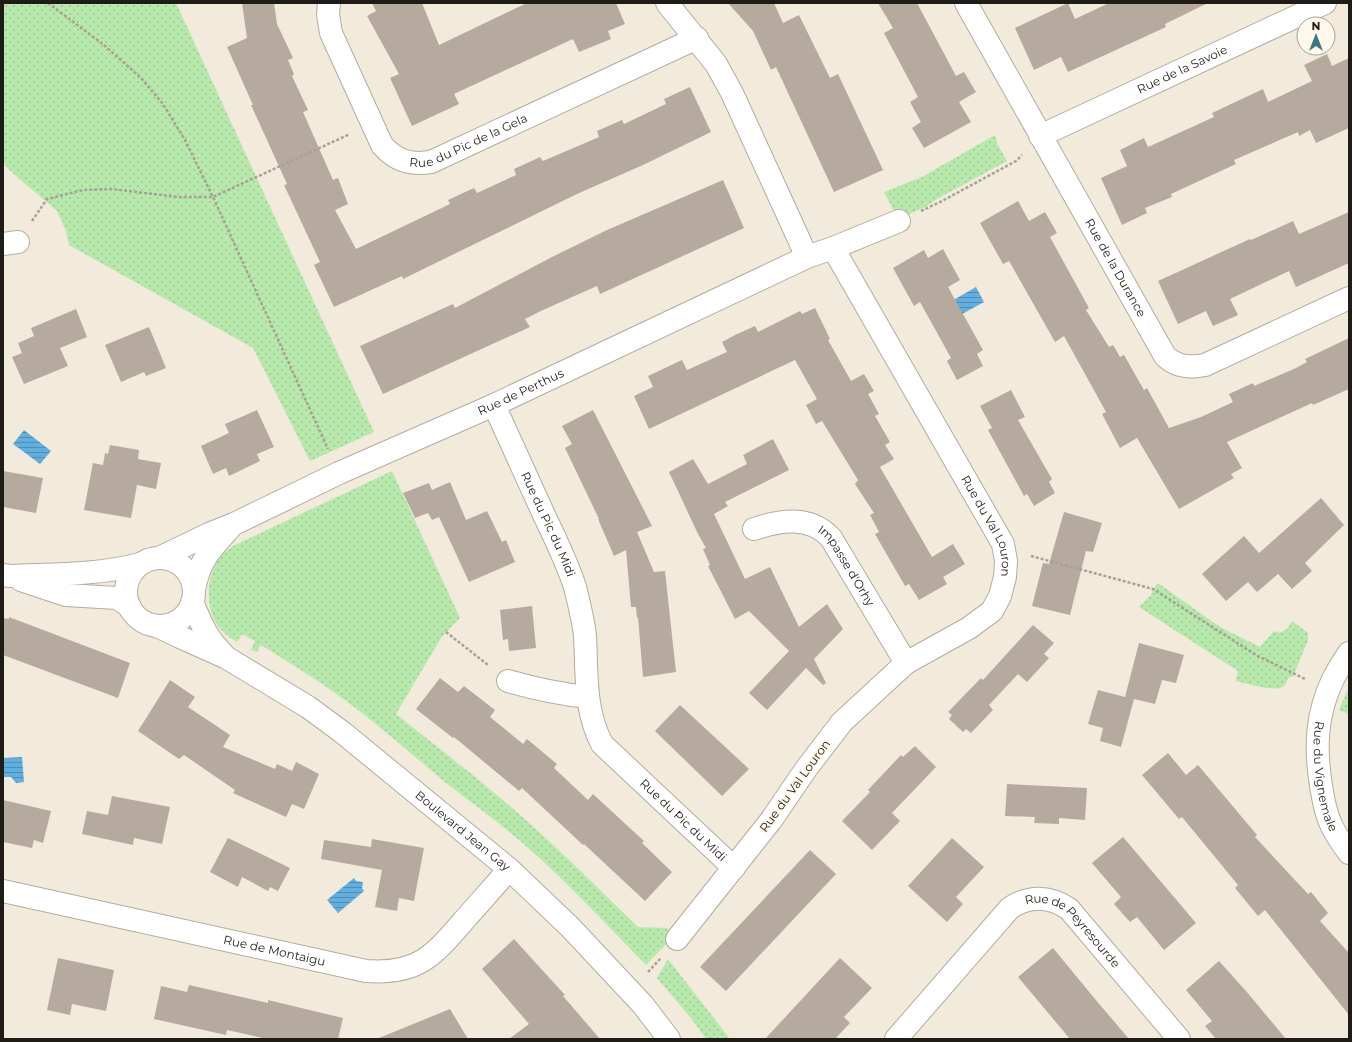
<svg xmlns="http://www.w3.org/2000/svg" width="1352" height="1042" viewBox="0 0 1352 1042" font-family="Montserrat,sans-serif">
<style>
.grass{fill:url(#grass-dots)}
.water{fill:url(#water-rules)}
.building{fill:#b6aa9f}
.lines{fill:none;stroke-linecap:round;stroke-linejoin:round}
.street-casing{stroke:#b3ac9e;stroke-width:24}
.path{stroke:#a6a095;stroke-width:2.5;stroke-dasharray:3 2;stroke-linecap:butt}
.street{stroke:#fff;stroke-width:22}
.labels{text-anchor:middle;stroke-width:4;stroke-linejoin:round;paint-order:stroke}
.street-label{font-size:12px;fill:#1f1c17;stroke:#fef8ec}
</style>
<defs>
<pattern id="grass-dots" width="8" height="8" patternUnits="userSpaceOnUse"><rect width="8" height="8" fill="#b7e8ac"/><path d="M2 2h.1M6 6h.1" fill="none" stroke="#9dc693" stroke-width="1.8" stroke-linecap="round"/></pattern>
<pattern id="water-rules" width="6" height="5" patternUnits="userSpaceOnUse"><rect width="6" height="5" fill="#60afdf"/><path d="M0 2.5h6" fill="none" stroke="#4f8eb4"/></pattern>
</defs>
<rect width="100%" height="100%" fill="#f2ebdc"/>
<g class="grass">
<polygon points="3,3 176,3 374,432 310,461 253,348 69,245 66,231 57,211 7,168 3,161"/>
<polygon points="995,135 998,145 1007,161 937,199 925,207 898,219 884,192 922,177"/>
<path d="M392 471 460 618 441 638 396 714C437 747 479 779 519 814 560 850 599 889 638 927L667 928 675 935 646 965C607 925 568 883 526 846 500 823 472 803 445 782 411 754 378 724 342 698 316 679 288 662 261 645L257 652 251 650 255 641 242 634 237 642C234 640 230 638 227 635 206 619 204 586 216 564 220 556 227 551 233 546Z"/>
<path d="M1158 583 1220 627 1260 647 1274 631 1280 633 1287 629 1292 621 1308 633V640L1293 677H1289C1287 680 1286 684 1284 686 1277 693 1246 683 1236 681L1238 671 1139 607 1151 595 1153 589Z"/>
<polygon points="1347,691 1349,692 1349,714 1339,710"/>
<polygon points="668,959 730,1039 706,1039 691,1018 657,978"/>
</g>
<g class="water">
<polygon points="976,287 984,302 951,320 943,306"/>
<polygon points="24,430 51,451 40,464 13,444"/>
<polygon points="22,757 24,782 16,783 11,777 3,777 3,758"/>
<polygon points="354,878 356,881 362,882 363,883 362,888 364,891 338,913 327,900"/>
</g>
<g class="building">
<polygon points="242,3 274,3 277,24 293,58 288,60 294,74 292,76 308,110 303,112 333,180 338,178 348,204 335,210 356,249 450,204 448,200 474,188 477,193 516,175 514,169 540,157 543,161 599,137 597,131 622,120 624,124 666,104 664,99 690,87 711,132 643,165 577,194 403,279 402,276 334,307 314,265 320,262 284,185 287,184 251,105 253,105 227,47 247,38"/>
<polygon points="372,3 422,3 439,45 527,3 616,3 625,24 608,31 611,39 579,52 573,39 482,81 454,94 459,104 412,126 390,78 399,74 367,16 376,11"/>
<polygon points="728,3 774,3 783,23 799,15 830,78 838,74 883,170 834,192 776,67 771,70 753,31"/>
<polygon points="878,3 917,3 956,76 964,72 976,92 959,102 971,122 924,148 912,128 921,122 910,102 918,97 884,33 893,28"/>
<polygon points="1068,3 1075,19 1109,3 1208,3 1165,24 1166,27 1068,72 1061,57 1034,70 1015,28"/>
<polygon points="1327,54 1332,66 1349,58 1349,128 1316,143 1310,130 1299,136 1298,132 1234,160 1236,164 1171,194 1172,197 1145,208 1147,213 1122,225 1101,178 1127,166 1120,150 1144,138 1148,147 1214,117 1212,113 1263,89 1268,102 1312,81 1304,65"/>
<polygon points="723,180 744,228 600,294 597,286 543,310 525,319 530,327 383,394 360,346 453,304 455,308 552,257 607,230"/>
<polygon points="1018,201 1029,221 1045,212 1057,233 1050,237 1089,308 1086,310 1109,347 1113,345 1120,357 1124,355 1144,390 1147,388 1169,428 1201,417 1233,402 1229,394 1253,383 1254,386 1296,368 1307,362 1305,359 1349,338 1349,389 1313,405 1312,403 1227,442 1242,468 1231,474 1234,478 1179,509 1137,438 1120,448 1102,414 1106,412 1064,336 1055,342 1009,261 1003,264 980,223"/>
<polygon points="1349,212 1349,263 1296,287 1289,271 1230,299 1238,315 1213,326 1206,311 1178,324 1158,281 1250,239 1251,240 1293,221 1299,234"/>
<polygon points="943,249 960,280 948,287 983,350 977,354 983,366 957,380 947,361 951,358 920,302 914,306 893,268 924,250 928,258"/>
<polygon points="815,308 830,339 828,340 851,381 864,374 874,391 868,394 879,414 875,416 890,442 885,445 894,459 880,467 932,557 953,544 965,564 943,577 947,584 919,600 909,584 905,586 875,534 879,532 870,515 874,513 855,484 858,480 822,421 816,424 806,405 817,399 795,360 649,429 634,396 653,387 648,376 682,360 687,370 727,352 722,342 735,335 755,326 758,332 800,311 802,314"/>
<polygon points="76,309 87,337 60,348 68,366 24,384 12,357 22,353 18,343 34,336 31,328"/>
<polygon points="149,327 166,368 146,376 144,372 121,382 105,345"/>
<polygon points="1011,390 1025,417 1018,420 1052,479 1049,482 1055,493 1034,506 1027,494 1024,496 988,430 992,428 980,406"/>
<polygon points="257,410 274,447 257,454 260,461 229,476 226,468 213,474 201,446 229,433 225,424"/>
<polygon points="593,410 652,526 637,532 654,572 665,571 676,672 643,677 638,617 637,618 636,607 631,607 626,550 614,556 598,519 599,519 565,448 572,444 562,426"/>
<polygon points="773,439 789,470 725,502 728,506 714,514 745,579 770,567 799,627 827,604 843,629 814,659 826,683 823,685 806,668 767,710 749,693 789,651 749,611 735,619 708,566 710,565 703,549 706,548 698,534 669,472 693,459 708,484 747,464 743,455"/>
<polygon points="110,445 139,450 138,459 161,463 156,489 137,485 131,518 84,510 93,463 103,465 105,453 108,454"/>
<polygon points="3,471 43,478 36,513 3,507"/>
<polygon points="450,482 466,520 487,511 502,542 506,540 515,562 469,582 439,517 432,520 428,513 415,518 403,493 429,483 432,490"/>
<polygon points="1321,498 1344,525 1305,563 1312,571 1292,589 1278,574 1257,592 1248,582 1226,601 1202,574 1244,536 1259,553"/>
<polygon points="1064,512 1102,523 1093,552 1086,551 1070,615 1032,606 1043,563 1049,564"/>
<polygon points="532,606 536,648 509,651 508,639 503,640 500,610"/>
<polygon points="9,617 130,663 118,698 3,655 3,618 9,619"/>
<polygon points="1033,625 1054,643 1044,654 1049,658 1027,682 1018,674 989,705 993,710 971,733 966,729 963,732 949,719 952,715 948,712 981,678 983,680"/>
<polygon points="1139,643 1184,655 1176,683 1162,680 1155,704 1134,699 1121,747 1100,741 1103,728 1088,724 1098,690 1125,697"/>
<polygon points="440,678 458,692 464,686 495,710 490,717 523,744 527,739 557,764 554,768 588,800 593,794 644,841 642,843 672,872 645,901 584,844 583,845 522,788 519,791 454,737 453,738 416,709"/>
<polygon points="170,680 195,697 188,707 230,735 223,747 275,769 277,764 292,771 296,762 319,774 304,809 292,804 286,817 233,793 235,790 184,755 179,759 138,731"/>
<polygon points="680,705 749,769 722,796 655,731"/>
<polygon points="915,746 936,767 892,813 900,821 872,850 842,821 870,792 868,790 901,755 903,757"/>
<polygon points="1168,753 1186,775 1198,765 1257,835 1255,837 1308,894 1311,892 1328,913 1320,921 1349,953 1349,1015 1265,910 1258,916 1235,888 1238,885 1182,817 1179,819 1142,775"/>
<polygon points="1007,784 1087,788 1085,820 1059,818 1059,824 1034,823 1035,817 1005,816"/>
<polygon points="112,796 170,807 162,844 134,838 133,845 82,834 87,811 108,815"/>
<polygon points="3,800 51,811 43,843 34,840 32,848 3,842"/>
<polygon points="1123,837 1196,923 1164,950 1137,917 1130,922 1114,904 1121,897 1092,863"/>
<polygon points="228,838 290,868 278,891 270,887 268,891 242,877 238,887 210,872"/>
<polygon points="952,838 984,867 956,897 963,904 947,922 908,886"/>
<polygon points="372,839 424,848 414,901 399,898 397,911 375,907 382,870 321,859 324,840 371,847"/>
<polygon points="810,850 836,874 726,991 700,967"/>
<polygon points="514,939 565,995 563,996 600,1039 509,1039 529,1024 482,969"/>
<polygon points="1053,948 1095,999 1129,1039 1070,1039 1018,977"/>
<polygon points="58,958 114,970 106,1011 72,1004 70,1015 47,1010"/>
<polygon points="840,958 872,988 844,1017 850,1023 835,1039 765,1039"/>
<polygon points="1219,961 1246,991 1286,1039 1216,1039 1205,1026 1212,1021 1186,990"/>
<polygon points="189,985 268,1003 268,1000 343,1018 338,1039 267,1039 227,1030 226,1035 154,1019 161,986 187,992"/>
<polygon points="450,1009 468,1039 379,1039 379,1038"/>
</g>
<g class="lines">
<defs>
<g id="street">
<path id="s1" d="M329 3 328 14 331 33 382 145C396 161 410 165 431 162L697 38"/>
<polyline points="667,3 716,64 732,93 807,257"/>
<path id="s2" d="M966 3 1165 356C1176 367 1190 368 1205 365L1349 298"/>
<path id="s3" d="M1040 136 1325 3"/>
<polyline points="3,244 18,242"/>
<polyline points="833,248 899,221"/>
<path id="s4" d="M494 405C510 441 527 478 544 515 555 538 567 562 575 587 579 603 583 619 585 635 587 672 584 710 602 744L734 868"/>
<path id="s5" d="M754 529C780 520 810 515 831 538L906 663"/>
<path id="s6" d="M159 558 209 534 234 524 339 473 494 405 807 257 833 248 1003 544 1006 561 1005 577 1000 596 992 611 969 628 906 663 842 722 806 769 772 819 677 939"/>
<circle cx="160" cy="592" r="34"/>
<path d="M3 575 11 576C54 574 98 575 140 564"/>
<polyline points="21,580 66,595 117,598 130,607"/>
<path d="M194 590C199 561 210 550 229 529"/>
<path d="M192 602C202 624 205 636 223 654"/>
<path id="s7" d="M157 626 180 637 227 658 308 707 342 732 509 869 570 927 643 1005 669 1039"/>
<path id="s8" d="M1349 653C1343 661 1338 670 1333 679 1316 715 1315 747 1321 786 1323 798 1325 811 1330 822 1334 833 1342 843 1349 853"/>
<path d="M508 681C536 689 559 694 588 697"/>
<path id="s9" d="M3 891 366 971C419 975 434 955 466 918 480 902 495 886 509 869"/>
<path id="s10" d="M896 1039 1010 908C1030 895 1050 896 1069 909L1179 1039"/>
</g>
</defs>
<use href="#street" class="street-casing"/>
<g class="path">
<polyline points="48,3 104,45 141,78 163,104 185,140 213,197 328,449"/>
<polyline points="921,211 942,201 1016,161 1022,155"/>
<polyline points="32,221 47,199 83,190 112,189 178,197 213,197 350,134"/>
<polyline points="1031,556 1153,589 1256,655 1305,679"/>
<polyline points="446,632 488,665"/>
<polyline points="648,972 661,958"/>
</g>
<use href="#street" class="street"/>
</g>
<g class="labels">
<g class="street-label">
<text dy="4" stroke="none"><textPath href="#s3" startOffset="157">Rue de la Savoie</textPath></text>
<text dy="4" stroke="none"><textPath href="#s1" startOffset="250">Rue du Pic de la Gela</textPath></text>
<text dy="4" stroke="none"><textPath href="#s2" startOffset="304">Rue de la Durance</textPath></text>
<text dy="4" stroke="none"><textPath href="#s6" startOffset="398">Rue de Perthus</textPath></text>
<text dy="4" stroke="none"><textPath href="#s4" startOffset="131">Rue du Pic du Midi</textPath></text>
<text dy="4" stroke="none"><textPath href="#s6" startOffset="1061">Rue du Val Louron</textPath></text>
<text dy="4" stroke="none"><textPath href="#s5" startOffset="114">Impasse d'Orhy</textPath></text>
<text dy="4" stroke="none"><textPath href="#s8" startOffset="131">Rue du Vignemale</textPath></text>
<text transform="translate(795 786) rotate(-54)" y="4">Rue du Val Louron</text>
<text dy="4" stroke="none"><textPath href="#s4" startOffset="471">Rue du Pic du Midi</textPath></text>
<text dy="4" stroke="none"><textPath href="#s7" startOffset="370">Boulevard Jean Gay</textPath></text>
<text dy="4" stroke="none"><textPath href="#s10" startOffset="251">Rue de Peyresourde</textPath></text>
<text dy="4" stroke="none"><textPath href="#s9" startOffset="278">Rue de Montaigu</textPath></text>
</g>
</g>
<rect width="1352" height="1042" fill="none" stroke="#1f1c17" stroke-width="8"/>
<g transform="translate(1316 36)"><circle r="19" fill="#fef8ec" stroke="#a5a097"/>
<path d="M0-3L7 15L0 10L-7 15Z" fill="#367989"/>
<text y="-6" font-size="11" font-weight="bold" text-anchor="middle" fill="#1f1c17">N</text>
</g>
</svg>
